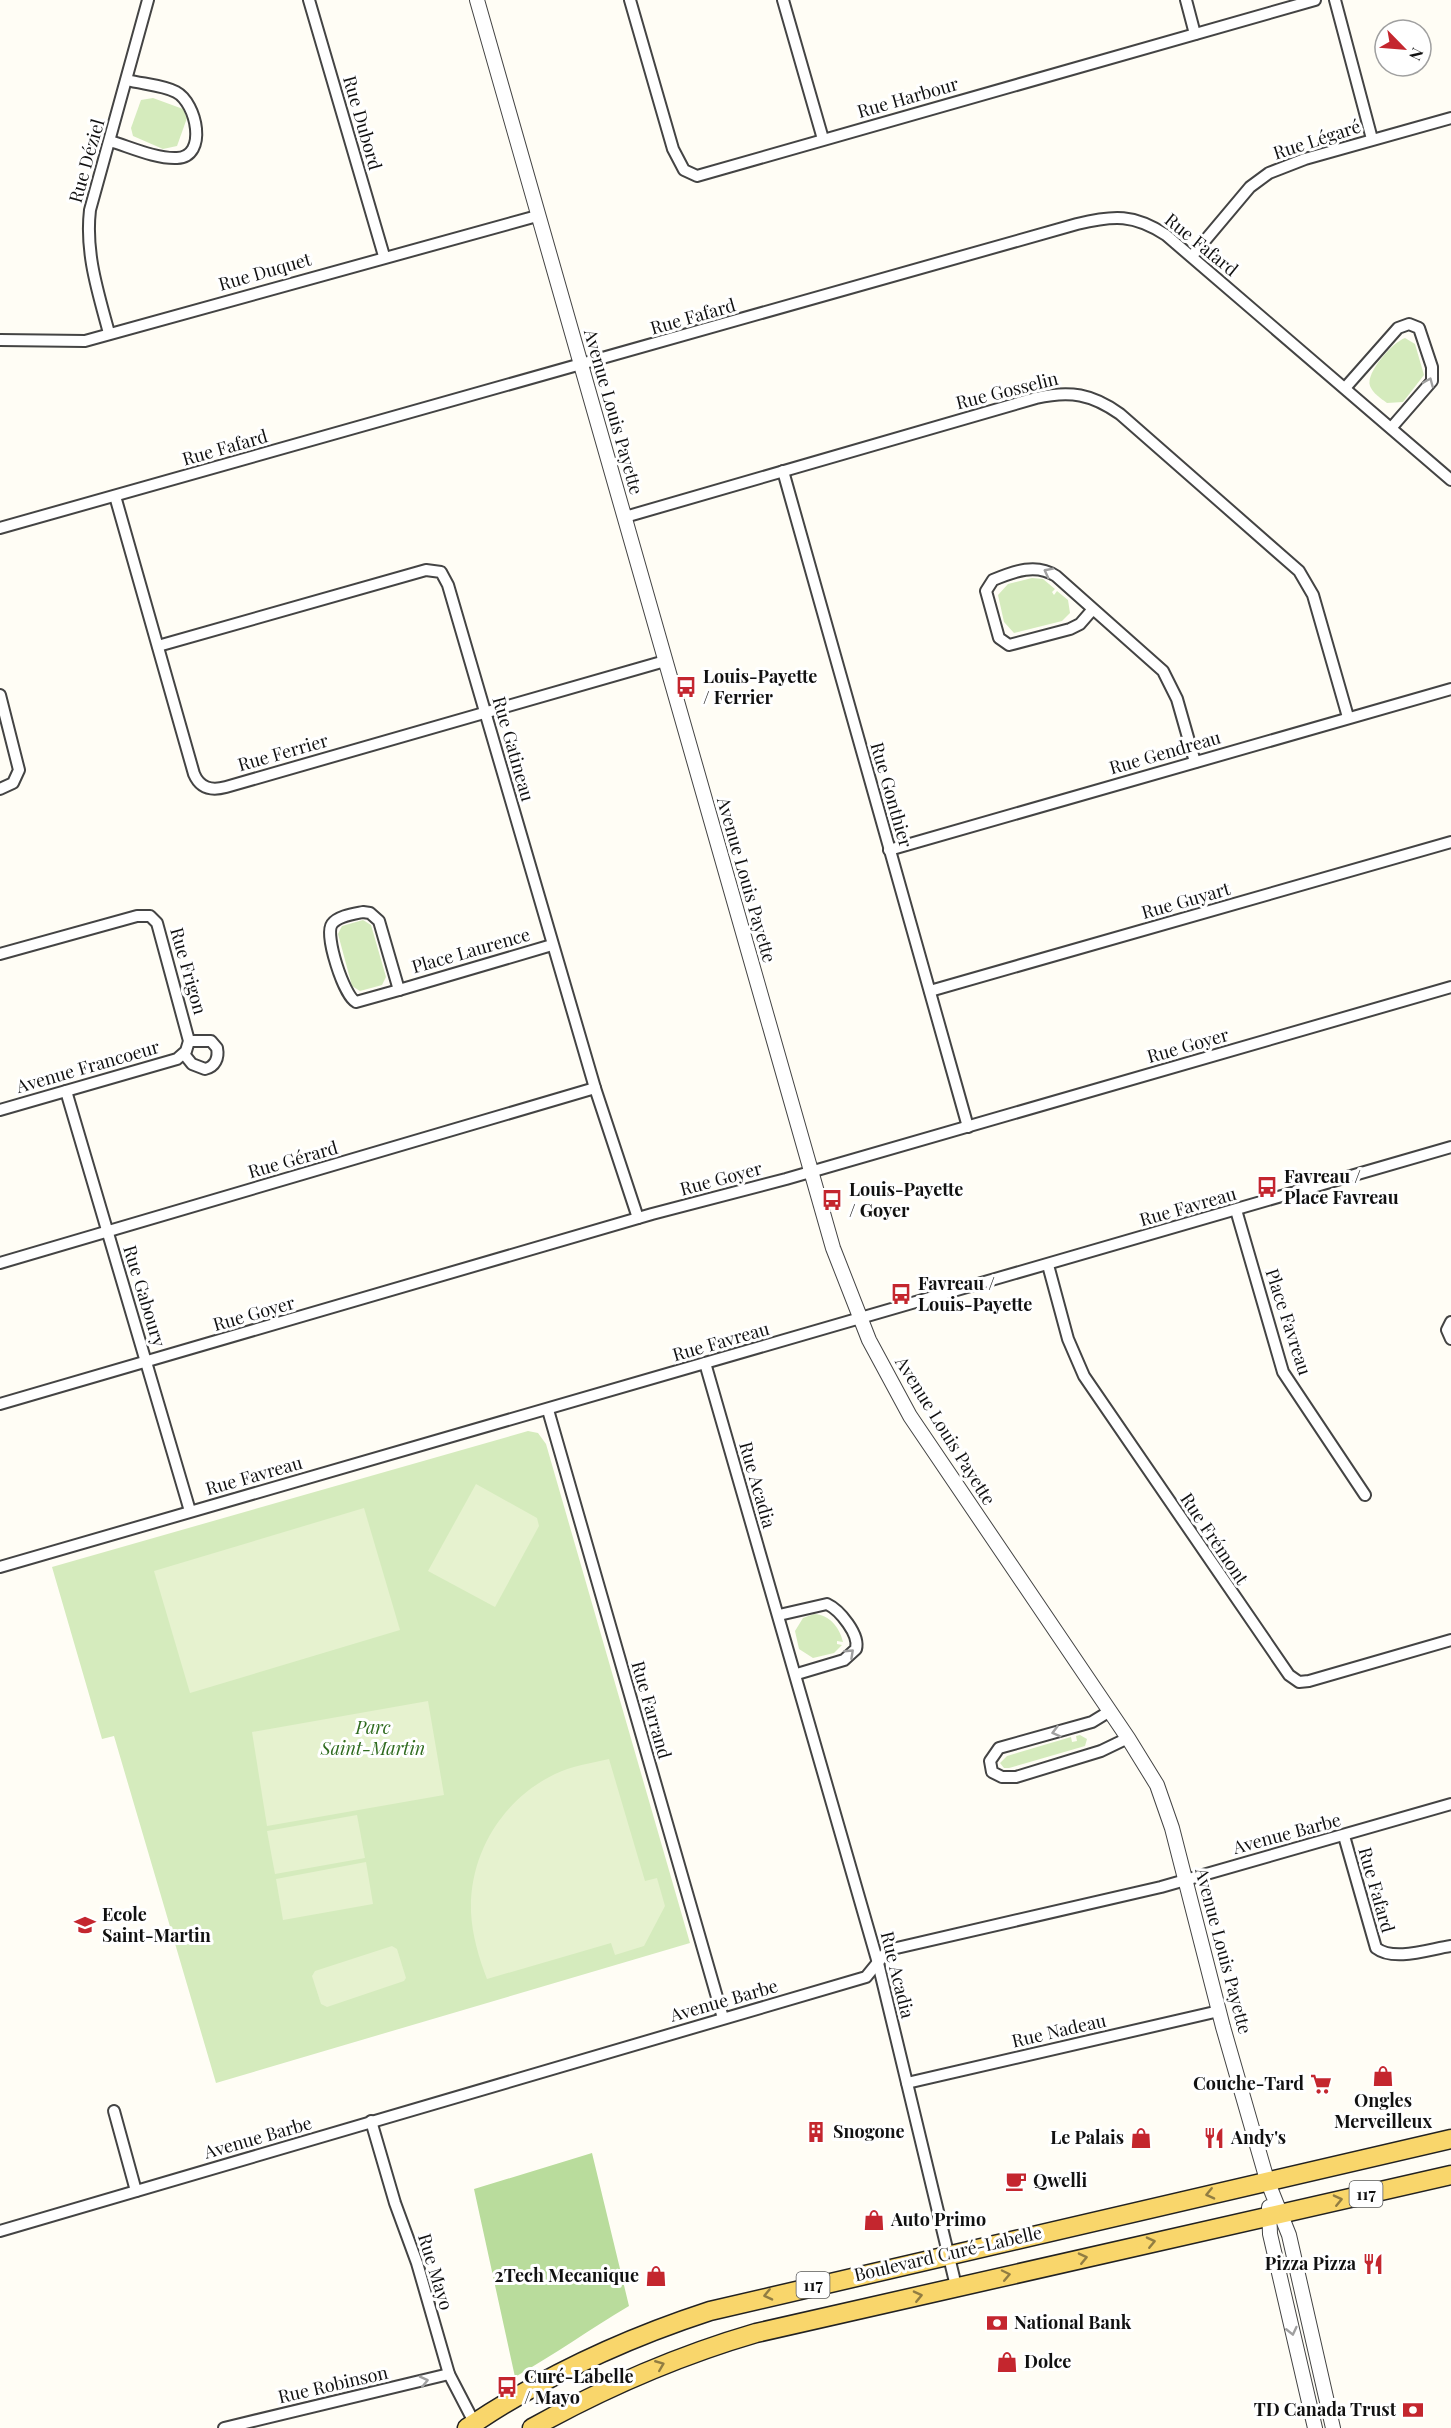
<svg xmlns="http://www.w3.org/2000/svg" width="1451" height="2428" viewBox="0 0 1451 2428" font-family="'Playfair Display',serif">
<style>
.green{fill:#d5ebbd}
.forest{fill:#b9dc9c}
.pitch{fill:#e6f2cf}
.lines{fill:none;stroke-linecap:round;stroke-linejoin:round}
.minor-casing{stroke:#444;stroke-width:14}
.tertiary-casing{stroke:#444;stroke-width:16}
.primary-casing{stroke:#222;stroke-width:21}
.minor{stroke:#fff;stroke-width:10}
.tertiary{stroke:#fff;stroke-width:14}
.primary{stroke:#f9d66b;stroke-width:18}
.oneway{stroke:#a0a0a0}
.oneway2{stroke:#917d42}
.labels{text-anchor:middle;stroke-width:6;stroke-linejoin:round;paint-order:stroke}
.shield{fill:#fff;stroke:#585858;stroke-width:1.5}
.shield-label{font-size:16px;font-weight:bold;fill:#111}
.street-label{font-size:18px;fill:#111;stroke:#fff}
.poi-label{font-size:18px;font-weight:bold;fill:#111;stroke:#fff;text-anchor:start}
.park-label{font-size:18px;font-style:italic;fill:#2f6b1f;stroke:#fff}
</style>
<rect width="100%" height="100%" fill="#fffdf5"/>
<g class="green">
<polygon points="153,98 183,109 187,118 177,146 163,149 133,136 131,128 141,100"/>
<path d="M1405 338 1415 344 1424 375 1403 402 1387 403C1380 398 1373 393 1370 386 1365 373 1393 342 1405 338Z"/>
<polygon points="1032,578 1043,579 1055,589 1052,592 1054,595 1057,591 1068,600 1070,613 1062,621 1014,633 1004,622 998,595 1008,584"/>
<polygon points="363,920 371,925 386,977 382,985 360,991 352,986 338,934 342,926"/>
<polygon points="528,1431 538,1433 546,1444 690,1943 216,2083 114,1736 102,1739 52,1567"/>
<path d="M814 1614C829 1614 840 1628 843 1642L837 1641V1644L842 1645 834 1653 813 1658 799 1649 795 1631 803 1618Z"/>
<polygon points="1080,1735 1087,1739 1085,1746 1009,1768 1004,1768 1000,1763 1007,1756 1071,1737 1072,1742 1077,1741 1076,1736"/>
</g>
<path class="forest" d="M592 2153 629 2306C590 2329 554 2355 515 2377L474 2189Z"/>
<g class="pitch">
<polygon points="476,1484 537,1518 539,1526 495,1607 428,1571"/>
<polygon points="364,1508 400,1630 190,1693 154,1571"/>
<polygon points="428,1701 444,1795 267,1826 252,1732"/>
<path d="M609 1759 645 1881 657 1878 665 1906 644 1946 615 1955 611 1943 487 1979C479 1958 472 1935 471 1912 469 1853 503 1799 555 1774 572 1766 591 1763 609 1759Z"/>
<polygon points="357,1815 365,1858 275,1874 267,1831"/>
<polygon points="366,1862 373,1904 283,1920 276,1879"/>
<polygon points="392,1946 397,1949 406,1978 404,1981 327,2007 321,2004 312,1976 315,1971"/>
</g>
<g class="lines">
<defs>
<g id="minor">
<polyline points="309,0 384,256"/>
<polyline points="630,0 673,149 684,170 697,176 1315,0"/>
<polyline points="783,0 823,139"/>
<polyline points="1186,0 1195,34"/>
<polyline points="1335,0 1372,139"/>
<path d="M110 141C130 147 156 159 177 158 208 157 197 103 176 92 163 85 142 84 127 80"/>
<polyline points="1192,256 1250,187 1269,173 1305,159 1451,118"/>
<path d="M109 333C98 292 85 253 90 210L148 0"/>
<polyline points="0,340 85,341 537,216"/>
<polyline points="1345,388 1398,328 1409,324 1419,328 1432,367 1432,381 1392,427"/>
<polyline points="783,471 968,1127"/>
<path d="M115 496 194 774C200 788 211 791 226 787L665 661"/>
<path d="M625 517 1036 398C1070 390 1092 394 1120 414L1299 571 1313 595 1348 717"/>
<path d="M0 528 1077 224C1114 215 1134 214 1166 235L1451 480"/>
<path d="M1093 609 1080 624 1070 629 1009 645 999 638 986 591 993 580C1015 571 1036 563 1056 576L1163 671 1177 699 1195 762"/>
<polyline points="158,646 426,570 441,572 448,585 595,1088 638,1218"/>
<polyline points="0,695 19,770 13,783 0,789"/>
<polyline points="889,850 1451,689"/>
<path d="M363 912 370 913 379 921 399 990 356 1002C344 996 324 935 332 924 338 916 353 914 363 912Z"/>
<polyline points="0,954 137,916 150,916 157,923 189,1041 186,1051 177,1059 0,1110"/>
<polyline points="399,990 552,945"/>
<polyline points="930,991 1451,842"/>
<path d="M184 1054 192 1064 205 1069C215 1067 219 1058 217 1048L211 1041H189"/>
<polyline points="66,1091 190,1511"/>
<polyline points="1236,1210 1283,1372 1365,1495"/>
<polyline points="0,1263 595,1088"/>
<polyline points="1048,1265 1068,1339 1084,1376 1289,1675 1299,1682 1309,1681 1451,1640"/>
<polyline points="1451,1322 1447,1330 1451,1339"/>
<polyline points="705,1363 878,1963 956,2286"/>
<polyline points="0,1404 652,1214 786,1179 1451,987"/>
<polyline points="548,1410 723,2018"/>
<polyline points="0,1567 1451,1147"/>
<path d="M779 1615 827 1604C840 1610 860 1635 856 1649L844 1660 797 1674"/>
<polyline points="1110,1711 1092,1722 999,1748 990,1761 992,1772 1002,1777 1016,1777 1101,1751 1128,1738"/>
<path d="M1344 1836 1376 1948C1394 1962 1430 1949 1451 1946"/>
<polyline points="907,2083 1219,2011"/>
<polyline points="114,2111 136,2191"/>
<polyline points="371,2121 395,2203 417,2263 449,2374 476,2426"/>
<polyline points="0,2231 866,1977 888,1950 1161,1887 1451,1804"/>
<polyline points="224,2428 449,2374"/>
</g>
<g id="tertiary">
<polyline points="477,0 833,1248 869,1340 910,1416 1128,1738 1157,1785 1172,1828 1223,2027 1267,2180 1289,2235 1333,2428"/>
<polyline points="1269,2207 1270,2234 1315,2428"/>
</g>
<g id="primary">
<path d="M467 2428C542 2377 624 2339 710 2311L1451 2139"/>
<path d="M532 2428C604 2388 677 2356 756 2333L1451 2175"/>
</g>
</defs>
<use href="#minor" class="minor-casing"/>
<use href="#tertiary" class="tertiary-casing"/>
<use href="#primary" class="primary-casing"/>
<use href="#minor" class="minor"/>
<use href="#tertiary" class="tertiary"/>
<use href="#primary" class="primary"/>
</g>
<defs><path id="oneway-chevron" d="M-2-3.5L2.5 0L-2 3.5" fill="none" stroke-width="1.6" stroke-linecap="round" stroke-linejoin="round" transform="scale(1.5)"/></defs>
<g class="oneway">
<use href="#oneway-chevron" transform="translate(1429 382) rotate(-67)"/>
<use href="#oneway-chevron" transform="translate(1048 572) rotate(-153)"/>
<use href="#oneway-chevron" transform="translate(850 1653) rotate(-43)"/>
<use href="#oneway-chevron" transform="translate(1056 1732) rotate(165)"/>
<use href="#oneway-chevron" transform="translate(1292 2331) rotate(77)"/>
<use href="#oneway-chevron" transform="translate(424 2381) rotate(-13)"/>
</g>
<g class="oneway2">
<use href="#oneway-chevron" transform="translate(1210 2194) rotate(167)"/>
<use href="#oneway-chevron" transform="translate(1338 2200) rotate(-13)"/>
<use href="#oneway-chevron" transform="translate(1151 2242) rotate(-13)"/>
<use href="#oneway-chevron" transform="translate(1083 2258) rotate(-13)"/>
<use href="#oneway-chevron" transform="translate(1006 2275) rotate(-12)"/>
<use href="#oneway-chevron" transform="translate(768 2295) rotate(167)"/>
<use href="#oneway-chevron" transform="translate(918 2296) rotate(-13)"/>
<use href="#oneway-chevron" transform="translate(660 2365) rotate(-22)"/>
</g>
<defs>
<symbol id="bus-bare" viewBox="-9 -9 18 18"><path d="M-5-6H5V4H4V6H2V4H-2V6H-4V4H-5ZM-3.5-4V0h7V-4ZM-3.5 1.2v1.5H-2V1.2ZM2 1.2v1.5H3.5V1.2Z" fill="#c4262e" stroke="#fff" stroke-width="2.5" paint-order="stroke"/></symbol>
<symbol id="school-bare" viewBox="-9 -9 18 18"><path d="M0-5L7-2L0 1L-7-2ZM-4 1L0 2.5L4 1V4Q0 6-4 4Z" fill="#c4262e" stroke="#fff" stroke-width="2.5" paint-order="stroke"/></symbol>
<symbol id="shop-bare" viewBox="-9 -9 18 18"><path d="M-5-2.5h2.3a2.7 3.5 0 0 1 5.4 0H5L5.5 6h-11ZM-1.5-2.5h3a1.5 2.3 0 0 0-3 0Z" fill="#c4262e" stroke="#fff" stroke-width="2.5" paint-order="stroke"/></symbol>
<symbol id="supermarket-bare" viewBox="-9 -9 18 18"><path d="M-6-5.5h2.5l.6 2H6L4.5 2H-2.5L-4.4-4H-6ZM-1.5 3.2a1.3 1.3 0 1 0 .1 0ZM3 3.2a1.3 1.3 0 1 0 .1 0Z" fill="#c4262e" stroke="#fff" stroke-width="2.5" paint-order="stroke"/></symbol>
<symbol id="building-bare" viewBox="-9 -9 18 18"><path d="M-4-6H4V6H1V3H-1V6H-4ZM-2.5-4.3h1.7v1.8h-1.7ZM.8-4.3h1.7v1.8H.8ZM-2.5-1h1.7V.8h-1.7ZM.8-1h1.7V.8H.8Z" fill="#c4262e" stroke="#fff" stroke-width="2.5" paint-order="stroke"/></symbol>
<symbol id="restaurant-bare" viewBox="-9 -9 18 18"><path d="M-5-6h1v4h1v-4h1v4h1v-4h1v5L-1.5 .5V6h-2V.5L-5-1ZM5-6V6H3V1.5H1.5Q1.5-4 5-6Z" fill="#c4262e" stroke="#fff" stroke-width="2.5" paint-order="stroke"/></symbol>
<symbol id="cafe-bare" viewBox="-9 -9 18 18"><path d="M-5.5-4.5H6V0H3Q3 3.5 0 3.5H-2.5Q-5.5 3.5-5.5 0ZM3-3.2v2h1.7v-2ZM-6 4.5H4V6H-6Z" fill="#c4262e" stroke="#fff" stroke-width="2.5" paint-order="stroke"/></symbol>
<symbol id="bank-bare" viewBox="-9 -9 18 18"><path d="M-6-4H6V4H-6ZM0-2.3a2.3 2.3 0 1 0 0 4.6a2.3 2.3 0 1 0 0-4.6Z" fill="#c4262e" stroke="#fff" stroke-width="2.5" paint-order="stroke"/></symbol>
</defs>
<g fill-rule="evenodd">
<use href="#bus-bare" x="671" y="672" width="30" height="30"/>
<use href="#bus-bare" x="1252" y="1172" width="30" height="30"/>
<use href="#bus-bare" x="817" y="1185" width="30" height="30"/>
<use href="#bus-bare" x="886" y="1279" width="30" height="30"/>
<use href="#school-bare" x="70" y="1910" width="30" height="30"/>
<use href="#shop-bare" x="1368" y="2061" width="30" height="30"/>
<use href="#supermarket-bare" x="1306" y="2069" width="30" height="30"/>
<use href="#building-bare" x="801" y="2117" width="30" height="30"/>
<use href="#shop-bare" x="1126" y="2123" width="30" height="30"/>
<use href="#restaurant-bare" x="1199" y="2123" width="30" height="30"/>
<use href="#cafe-bare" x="1001" y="2166" width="30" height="30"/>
<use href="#shop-bare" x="859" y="2205" width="30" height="30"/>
<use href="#restaurant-bare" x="1358" y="2249" width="30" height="30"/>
<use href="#shop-bare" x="641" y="2261" width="30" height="30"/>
<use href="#bank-bare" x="982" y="2308" width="30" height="30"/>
<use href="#shop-bare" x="992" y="2347" width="30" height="30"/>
<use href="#bus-bare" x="492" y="2372" width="30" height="30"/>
<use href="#bank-bare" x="1398" y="2395" width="30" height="30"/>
</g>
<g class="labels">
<g class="shield">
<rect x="1349.5" y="2181" width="33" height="26" rx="4.5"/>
<rect x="796.5" y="2272" width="33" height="26" rx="4.5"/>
</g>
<g class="shield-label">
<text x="1366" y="2200">117</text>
<text x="813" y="2291">117</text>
</g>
<g class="street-label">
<text transform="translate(908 98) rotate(-16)" y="6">Rue Harbour</text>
<text transform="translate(362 123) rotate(74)" y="6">Rue Dubord</text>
<text transform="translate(1317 140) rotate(-18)" y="6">Rue Légaré</text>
<text transform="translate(87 161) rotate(-74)" y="6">Rue Déziel</text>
<text transform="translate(1201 245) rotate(39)" y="6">Rue Fafard</text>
<text transform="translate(265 272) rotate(-16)" y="6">Rue Duquet</text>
<text transform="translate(693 317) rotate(-16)" y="6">Rue Fafard</text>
<text transform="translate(1007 391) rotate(-14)" y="6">Rue Gosselin</text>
<text transform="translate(613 412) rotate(74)" y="6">Avenue Louis Payette</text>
<text transform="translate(225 448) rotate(-16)" y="6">Rue Fafard</text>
<text transform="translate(513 749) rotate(74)" y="6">Rue Gatineau</text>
<text transform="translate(283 753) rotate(-16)" y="6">Rue Ferrier</text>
<text transform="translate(1165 753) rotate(-16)" y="6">Rue Gendreau</text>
<text transform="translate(891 795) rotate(74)" y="6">Rue Gonthier</text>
<text transform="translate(746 880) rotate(74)" y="6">Avenue Louis Payette</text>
<text transform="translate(1186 901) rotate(-16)" y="6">Rue Guyart</text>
<text transform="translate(471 951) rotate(-16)" y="6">Place Laurence</text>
<text transform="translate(188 971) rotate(74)" y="6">Rue Frigon</text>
<text transform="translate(1188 1046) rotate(-16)" y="6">Rue Goyer</text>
<text transform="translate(88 1067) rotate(-16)" y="6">Avenue Francoeur</text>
<text transform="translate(293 1160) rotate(-16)" y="6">Rue Gérard</text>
<text transform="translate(721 1179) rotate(-15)" y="6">Rue Goyer</text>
<text transform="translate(1188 1207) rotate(-16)" y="6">Rue Favreau</text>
<text transform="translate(144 1296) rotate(73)" y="6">Rue Gaboury</text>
<text transform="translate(254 1314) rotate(-16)" y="6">Rue Goyer</text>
<text transform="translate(1288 1322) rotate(72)" y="6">Place Favreau</text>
<text transform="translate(721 1342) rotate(-16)" y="6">Rue Favreau</text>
<text transform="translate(945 1431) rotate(58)" y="6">Avenue Louis Payette</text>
<text transform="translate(254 1476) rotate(-16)" y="6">Rue Favreau</text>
<text transform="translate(757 1485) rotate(74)" y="6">Rue Acadia</text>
<text transform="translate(1214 1539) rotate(56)" y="6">Rue Frémont</text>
<text transform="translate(651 1710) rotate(74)" y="6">Rue Farrand</text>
<text transform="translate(1287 1834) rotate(-15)" y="6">Avenue Barbe</text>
<text transform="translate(1376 1890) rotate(74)" y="6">Rue Fafard</text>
<text transform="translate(1223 1951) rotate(75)" y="6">Avenue Louis Payette</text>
<text transform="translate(897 1975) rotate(76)" y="6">Rue Acadia</text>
<text transform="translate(724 2001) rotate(-16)" y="6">Avenue Barbe</text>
<text transform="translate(1059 2031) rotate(-13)" y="6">Rue Nadeau</text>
<text transform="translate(258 2138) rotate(-16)" y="6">Avenue Barbe</text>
<text transform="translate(948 2254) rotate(-13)" y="6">Boulevard Curé-Labelle</text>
<text transform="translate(435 2272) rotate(73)" y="6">Rue Mayo</text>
<text transform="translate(333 2385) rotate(-13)" y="6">Rue Robinson</text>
</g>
<g class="poi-label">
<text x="703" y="683">Louis-Payette<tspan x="703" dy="21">/ Ferrier</tspan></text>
<text x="1284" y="1183">Favreau /<tspan x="1284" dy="21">Place Favreau</tspan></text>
<text x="849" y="1196">Louis-Payette<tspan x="849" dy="21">/ Goyer</tspan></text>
<text x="918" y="1290">Favreau /<tspan x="918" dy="21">Louis-Payette</tspan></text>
<text x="102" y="1921">Ecole<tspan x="102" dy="21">Saint-Martin</tspan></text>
<text x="1304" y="2090" text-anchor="end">Couche-Tard</text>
<text x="1383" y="2107" text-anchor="middle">Ongles<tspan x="1383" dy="21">Merveilleux</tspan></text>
<text x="833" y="2138">Snogone</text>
<text x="1124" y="2144" text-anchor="end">Le Palais</text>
<text x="1231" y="2144">Andy's</text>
<text x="1033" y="2187">Qwelli</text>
<text x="891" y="2226">Auto Primo</text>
<text x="1356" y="2270" text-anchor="end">Pizza Pizza</text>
<text x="639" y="2282" text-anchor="end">2Tech Mecanique</text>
<text x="1014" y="2329">National Bank</text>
<text x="1024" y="2368">Dolce</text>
<text x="524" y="2383">Curé-Labelle<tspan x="524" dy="21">/ Mayo</tspan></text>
<text x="1396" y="2416" text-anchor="end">TD Canada Trust</text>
</g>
<g class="park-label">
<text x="373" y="1734">Parc<tspan x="373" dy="21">Saint-Martin</tspan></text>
</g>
</g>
<g transform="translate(1403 48) rotate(115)"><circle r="28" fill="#ffffff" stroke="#a0a0a0" stroke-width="1.5"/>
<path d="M0-4.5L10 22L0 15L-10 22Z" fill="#c4262e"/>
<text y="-9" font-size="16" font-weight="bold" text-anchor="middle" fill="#111111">N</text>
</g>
</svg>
